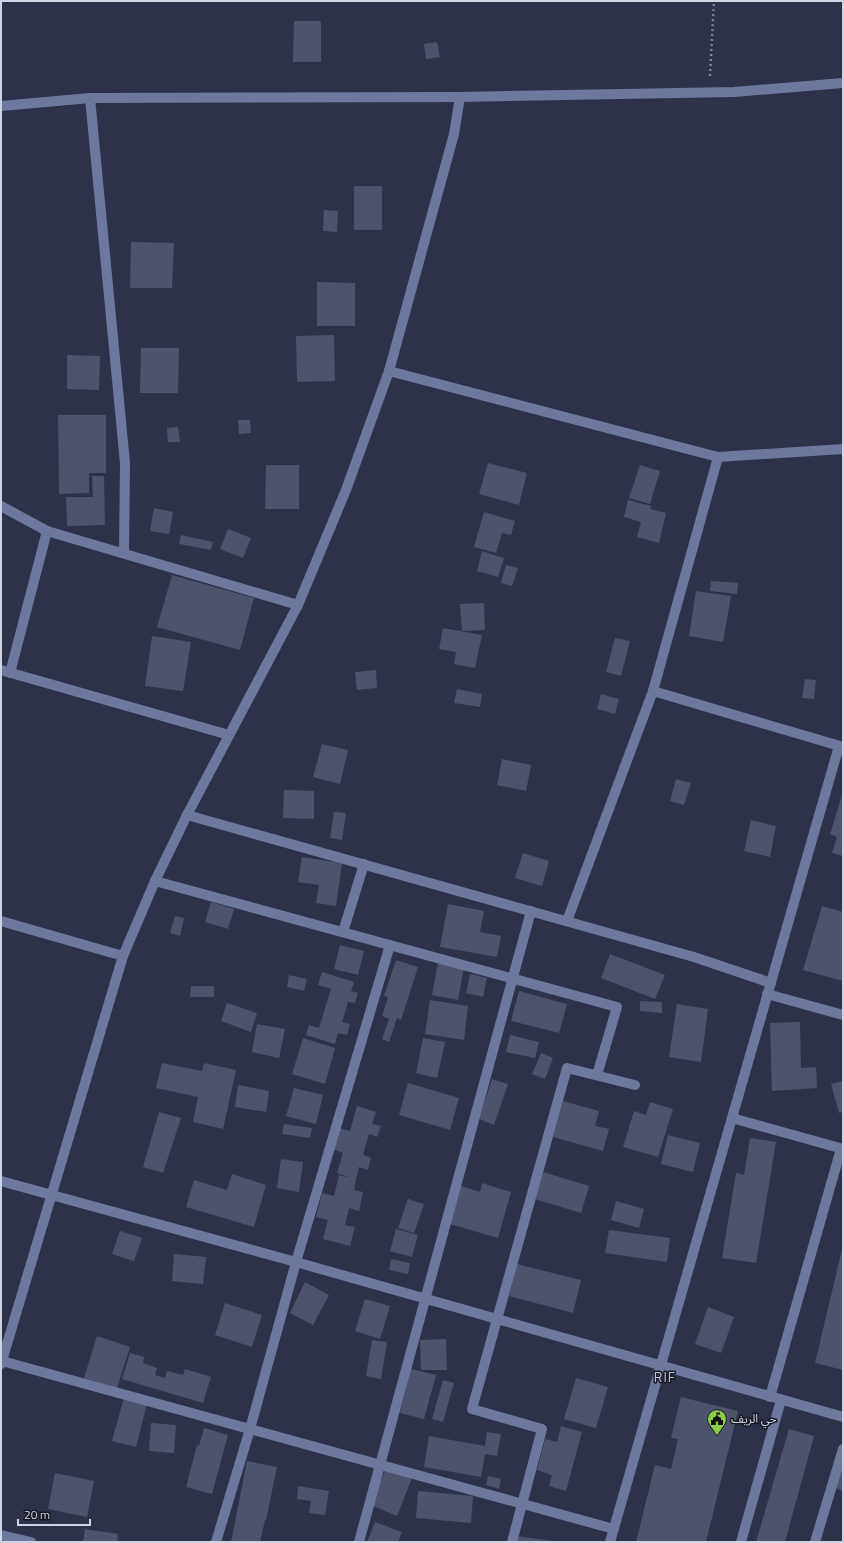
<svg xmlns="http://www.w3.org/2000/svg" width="844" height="1543" viewBox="0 0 844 1543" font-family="'Titillium Web','Noto Sans Arabic',sans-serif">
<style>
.building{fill:#4d536b}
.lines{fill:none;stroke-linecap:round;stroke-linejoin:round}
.path{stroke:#7e8396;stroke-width:2.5;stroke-dasharray:2 3;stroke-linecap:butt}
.minor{stroke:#6d789c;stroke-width:10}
.labels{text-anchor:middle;stroke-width:3;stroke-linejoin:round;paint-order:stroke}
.poi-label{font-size:12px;fill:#ced3e1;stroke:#181b25;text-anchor:start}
.quarter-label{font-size:14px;letter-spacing:1px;fill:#b9c1dd;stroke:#181b25}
</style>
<rect width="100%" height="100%" fill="#2d3249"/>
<g class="building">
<polygon points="294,21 321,21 321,62 293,62"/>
<polygon points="437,42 440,57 426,59 424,44"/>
<rect x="354" y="186" width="28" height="44"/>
<polygon points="324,210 338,211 337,232 323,231"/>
<polygon points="131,242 174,243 172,288 130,288"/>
<polygon points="317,282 355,283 355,326 317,326"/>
<polygon points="334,335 335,381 297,382 296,336"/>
<polygon points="141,348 179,348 178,393 140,393"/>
<polygon points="67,355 100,356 99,390 67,389"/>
<polygon points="58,415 106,415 106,473 89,473 89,493 59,494"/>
<polygon points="238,420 250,420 251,433 239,434"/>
<polygon points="178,427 180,442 168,442 167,428"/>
<polygon points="488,463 527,473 519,505 479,494"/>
<polygon points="266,465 299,465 299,509 265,509"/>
<polygon points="640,465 660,471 650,504 629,498"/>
<polygon points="92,476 104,476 105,525 67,526 66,497 93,497"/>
<polygon points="628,500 651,506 650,509 666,513 659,543 637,537 641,522 624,517"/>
<polygon points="154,508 173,512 169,534 150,531"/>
<polygon points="484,512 515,521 511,535 502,533 496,553 474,547"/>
<polygon points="228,529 251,538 243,558 220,549"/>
<polygon points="181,535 213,542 211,550 179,544"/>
<polygon points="482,551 504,558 498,577 477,571"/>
<polygon points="506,565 518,568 512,586 501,583"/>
<polygon points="172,575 254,598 240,650 157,627"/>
<polygon points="711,581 738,583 737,594 710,591"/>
<polygon points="696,591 731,596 723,642 689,636"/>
<polygon points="484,603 485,630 462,631 460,604"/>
<polygon points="443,628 482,635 475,668 454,664 456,652 439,649"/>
<polygon points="152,636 191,642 183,691 145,686"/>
<polygon points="615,638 630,641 621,676 606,672"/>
<polygon points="376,670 377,688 357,690 355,672"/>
<polygon points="805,679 816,680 814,699 802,698"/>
<polygon points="457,689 482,694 480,707 454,703"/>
<polygon points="601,694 619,699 615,714 597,709"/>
<polygon points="322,744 348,750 340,784 313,777"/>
<polygon points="502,759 531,765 526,791 497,785"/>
<polygon points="676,779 691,783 684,805 670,801"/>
<polygon points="284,790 314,791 314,819 283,818"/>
<polygon points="843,792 843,856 832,853 837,837 830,834"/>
<polygon points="334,812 346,813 342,840 330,838"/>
<polygon points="751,820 776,826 770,857 744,851"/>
<polygon points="523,853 549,861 542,886 515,878"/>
<polygon points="302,857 342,863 336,906 316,903 319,885 298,882"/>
<polygon points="211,902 234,909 228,929 205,922"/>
<polygon points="448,904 484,911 480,932 501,936 497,957 440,947"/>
<polygon points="822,906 843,912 843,981 803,970"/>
<polygon points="175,916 184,918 180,936 170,933"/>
<polygon points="340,945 364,951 358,975 334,969"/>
<polygon points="610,954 665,975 655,999 601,978"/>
<polygon points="396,960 418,967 401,1020 397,1018 389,1042 382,1039 389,1019 382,1016 388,997 384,996"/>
<polygon points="438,963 464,967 458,1000 432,995"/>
<polygon points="322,972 354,982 351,991 358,993 355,1003 348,1002 342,1022 350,1024 347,1035 338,1033 335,1044 306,1035 309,1025 319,1028 331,989 318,985"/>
<polygon points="470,974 487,978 483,997 466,993"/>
<polygon points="289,975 307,979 304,991 287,987"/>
<polygon points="191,986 214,986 214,997 190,997"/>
<polygon points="519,991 567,1004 559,1033 511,1021"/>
<polygon points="430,1000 468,1006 464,1040 425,1034"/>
<polygon points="640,1001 662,1002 662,1013 640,1011"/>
<polygon points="227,1003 257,1013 251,1032 221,1021"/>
<polygon points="677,1004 708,1009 701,1062 669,1057"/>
<polygon points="800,1022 801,1068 816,1067 817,1088 772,1091 770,1023"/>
<polygon points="257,1024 285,1029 279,1058 252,1052"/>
<polygon points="510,1035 539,1042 535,1058 506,1052"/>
<polygon points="303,1038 335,1048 325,1084 292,1074"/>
<polygon points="423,1038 445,1042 437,1078 416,1073"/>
<polygon points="541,1053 553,1058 545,1079 532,1074"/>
<polygon points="162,1063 202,1071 204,1063 236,1070 223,1129 193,1122 198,1097 156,1088"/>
<polygon points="492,1079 508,1084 494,1125 479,1119"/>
<polygon points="843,1081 843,1112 839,1113 831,1084"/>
<polygon points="408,1083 459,1098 450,1130 399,1115"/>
<polygon points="238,1085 269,1091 266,1112 235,1107"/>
<polygon points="294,1088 323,1095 316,1124 286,1116"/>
<polygon points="563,1101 599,1111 595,1126 609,1129 603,1151 553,1137"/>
<polygon points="650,1102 673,1109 658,1157 623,1147 634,1111 646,1115"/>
<polygon points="357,1106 376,1112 372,1124 381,1126 377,1137 369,1134 363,1155 371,1158 368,1170 359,1167 356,1179 354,1190 363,1192 359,1211 349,1208 345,1225 355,1227 350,1246 323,1239 328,1220 316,1217 322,1193 334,1196 339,1175 351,1178 337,1173 343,1153 332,1149 339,1128 350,1131"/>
<polygon points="159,1112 181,1118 163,1173 143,1167"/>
<polygon points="284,1124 312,1128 310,1138 282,1134"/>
<polygon points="668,1135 700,1143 693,1172 661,1164"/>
<polygon points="750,1138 776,1142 756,1263 722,1258 736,1173 744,1175"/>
<polygon points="281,1159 303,1162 299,1192 277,1188"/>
<polygon points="543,1172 589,1186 581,1213 535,1199"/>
<polygon points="232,1174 266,1185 254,1227 186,1207 194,1180 227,1190"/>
<polygon points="482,1183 511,1192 498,1238 450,1224 461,1186 480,1192"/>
<polygon points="408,1199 424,1204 414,1233 398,1228"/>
<polygon points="616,1201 644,1209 639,1228 611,1220"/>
<polygon points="396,1229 418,1235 412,1257 390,1251"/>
<polygon points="609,1230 670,1238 667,1262 605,1253"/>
<polygon points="120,1231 142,1238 134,1261 112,1254"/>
<polygon points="843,1245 843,1370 815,1363"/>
<polygon points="174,1254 206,1257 203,1284 172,1281"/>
<polygon points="391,1259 410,1263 408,1274 389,1270"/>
<polygon points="517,1264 581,1280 573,1313 509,1296"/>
<polygon points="305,1282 329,1295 313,1325 290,1313"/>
<polygon points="365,1299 390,1306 380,1339 355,1331"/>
<polygon points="225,1303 262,1315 252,1347 215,1335"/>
<polygon points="708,1307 734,1317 721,1353 695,1344"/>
<polygon points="97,1336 130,1347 117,1388 84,1378"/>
<polygon points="446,1339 447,1370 421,1370 420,1340"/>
<polygon points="372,1340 387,1342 381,1379 366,1376"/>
<polygon points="130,1353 144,1357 143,1363 157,1368 155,1375 165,1378 167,1371 183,1375 185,1369 211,1377 203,1403 122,1379"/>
<polygon points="411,1369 436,1375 424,1419 400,1413"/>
<polygon points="576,1378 608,1387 596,1428 564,1419"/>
<polygon points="443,1380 454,1383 443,1422 432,1419"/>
<polygon points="124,1397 147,1404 136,1447 112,1441"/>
<polygon points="681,1397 738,1411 706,1542 636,1542 655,1465 671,1469 678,1439 671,1438"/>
<polygon points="151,1423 176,1425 174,1453 149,1451"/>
<polygon points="561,1426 582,1432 566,1491 549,1486 552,1475 537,1470 545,1439 557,1442"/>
<polygon points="204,1428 228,1435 212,1494 186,1487 197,1445 199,1446"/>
<polygon points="789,1429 814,1436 785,1542 756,1542"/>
<polygon points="487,1432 501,1434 497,1456 485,1454 481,1477 424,1467 429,1436 485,1446"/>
<polygon points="843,1460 843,1491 835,1488"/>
<polygon points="247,1461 277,1467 266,1520 265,1520 260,1542 231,1542"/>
<polygon points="386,1468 412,1478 397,1516 371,1505"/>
<polygon points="55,1473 94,1481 87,1517 48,1509"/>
<polygon points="488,1476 501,1479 499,1489 486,1485"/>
<polygon points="298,1486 329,1491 325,1515 309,1513 311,1501 297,1499"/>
<polygon points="418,1491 473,1496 471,1523 416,1518"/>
<polygon points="375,1522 402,1532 398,1542 367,1542"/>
<polygon points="85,1529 118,1534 117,1542 83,1542"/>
<polygon points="516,1536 552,1541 552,1542 515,1542"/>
</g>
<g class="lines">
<polyline class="path" points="710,76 714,1"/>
<g class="minor">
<polyline points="90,98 125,463 124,553"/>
<polyline points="1,106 90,98 460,97 734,92 843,83"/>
<polyline points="389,371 718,457 843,449"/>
<polyline points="1,506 47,531 298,605"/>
<polyline points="1,670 229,735"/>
<polyline points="10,673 47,531"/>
<polyline points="653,691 843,747"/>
<polyline points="187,815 694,957 771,983"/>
<polyline points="155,881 617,1007 597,1075"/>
<polyline points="1,921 123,956"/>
<polyline points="567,921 653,691 718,457"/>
<polyline points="343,932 364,864"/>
<polyline points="767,994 843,1015"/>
<polyline points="732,1118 843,1149"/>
<polyline points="1,1181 296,1262 843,1417"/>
<polyline points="2,1361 614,1529"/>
<polyline points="1,1364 123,956 155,881 187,815 298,605 346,490 389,371 454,134 460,97"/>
<polyline points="770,1397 841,1149"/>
<polyline points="1,1535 31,1542"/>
<polyline points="216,1542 250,1429 296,1262 390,945"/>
<polyline points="359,1542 531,911"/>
<polyline points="512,1542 542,1429 472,1409 567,1068 635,1085"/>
<polyline points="610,1542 839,746"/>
<polyline points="741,1542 781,1400"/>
<polyline points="815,1542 843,1449"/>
</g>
</g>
<defs>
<symbol id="civic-pin" viewBox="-11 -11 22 30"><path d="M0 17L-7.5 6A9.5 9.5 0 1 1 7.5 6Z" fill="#8bce46" stroke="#181b25"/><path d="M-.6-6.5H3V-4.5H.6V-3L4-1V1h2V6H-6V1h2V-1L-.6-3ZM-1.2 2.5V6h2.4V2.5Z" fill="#111"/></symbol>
</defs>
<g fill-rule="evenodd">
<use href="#civic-pin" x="706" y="1408" width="22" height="30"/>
</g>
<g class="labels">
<g class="poi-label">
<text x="731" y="1423">حي الريف</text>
</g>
<g class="quarter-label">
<text x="665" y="1382">RIF</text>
</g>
</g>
<rect width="844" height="1543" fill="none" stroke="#ced3e1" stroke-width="4"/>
<path d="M18 1519v6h72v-6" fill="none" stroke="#ced3e1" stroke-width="2"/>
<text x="24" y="1519" font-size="12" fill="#ced3e1" stroke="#181b25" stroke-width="3" paint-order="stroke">20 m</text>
</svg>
